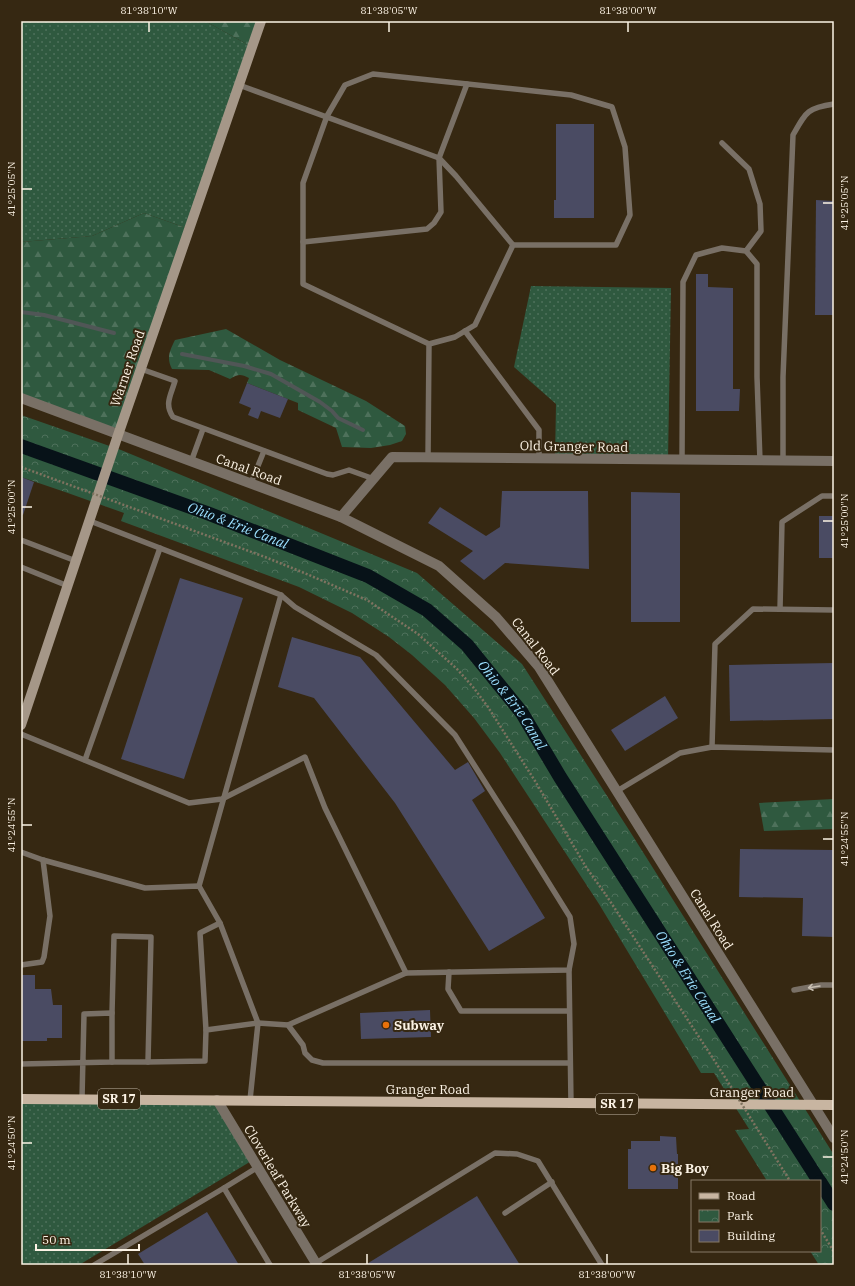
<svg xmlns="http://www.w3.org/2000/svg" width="855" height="1286" viewBox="0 0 855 1286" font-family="'IBM Plex Serif',serif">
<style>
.grass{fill:url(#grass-dots)}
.forest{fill:url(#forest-firs)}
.park{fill:url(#park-crowns)}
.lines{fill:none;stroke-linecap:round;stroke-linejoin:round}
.stream{stroke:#505656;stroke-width:4}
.canal{stroke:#071218;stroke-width:14}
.building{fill:#4a4b63}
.path{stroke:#7f7360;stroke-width:2.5;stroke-dasharray:2 2;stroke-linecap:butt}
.service{stroke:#797066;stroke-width:5.5}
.minor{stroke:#797066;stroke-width:10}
.tertiary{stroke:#797066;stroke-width:10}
.secondary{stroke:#a59788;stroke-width:10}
.primary{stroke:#c8b5a1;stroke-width:10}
.path-bridge{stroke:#7f7360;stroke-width:2.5;stroke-dasharray:2 2;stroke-linecap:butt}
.oneway{stroke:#c8bfb2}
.ticks{fill:none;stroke:#fcf3e5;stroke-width:1.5}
.food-dot{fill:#e8710a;stroke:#362812;stroke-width:1.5}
.labels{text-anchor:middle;stroke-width:4;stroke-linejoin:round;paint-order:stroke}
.shield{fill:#362812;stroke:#c1b6a6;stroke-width:1}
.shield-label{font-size:12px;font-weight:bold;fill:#fcf3e5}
.street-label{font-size:13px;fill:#fcf3e5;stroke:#362812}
.poi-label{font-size:13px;font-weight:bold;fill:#fcf3e5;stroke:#362812;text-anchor:start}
.water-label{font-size:14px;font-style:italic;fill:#9bdffe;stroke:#362812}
.neatline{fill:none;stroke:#fcf3e5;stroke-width:1.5}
.ticks-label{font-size:10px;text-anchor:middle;fill:#fcf3e5}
</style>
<defs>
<pattern id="grass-dots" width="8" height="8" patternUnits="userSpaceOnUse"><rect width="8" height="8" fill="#2f593f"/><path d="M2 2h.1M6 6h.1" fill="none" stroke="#4e715b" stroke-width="1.8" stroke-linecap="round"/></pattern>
<pattern id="forest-firs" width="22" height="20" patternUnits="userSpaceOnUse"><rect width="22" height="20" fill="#2f593f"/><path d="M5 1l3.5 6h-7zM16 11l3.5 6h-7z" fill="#4e715b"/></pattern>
<pattern id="park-crowns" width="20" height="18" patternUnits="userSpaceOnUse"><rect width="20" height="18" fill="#2f593f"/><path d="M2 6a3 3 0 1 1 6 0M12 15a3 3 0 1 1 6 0" fill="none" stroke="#4e715b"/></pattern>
</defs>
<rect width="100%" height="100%" fill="#362812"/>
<g class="grass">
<polygon points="21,21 205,21 252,47 189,229 144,213 92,236 21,242"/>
<polygon points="531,286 671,288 668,460 555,459 556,404 514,367"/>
<polygon points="21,1099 217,1100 253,1160 79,1265 21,1265"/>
</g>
<g class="forest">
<polygon points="205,21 261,21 252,47"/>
<polygon points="144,213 189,229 118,435 21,398 21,242 92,236"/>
<path d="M226 329 280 360 366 401 405 426 406 434 402 441 390 445 371 448 342 447 336 428 298 410V403L247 383 249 378C241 374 238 374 230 379L209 370 172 369C166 358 170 350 175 340Z"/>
<polygon points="834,799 834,829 764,831 759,803"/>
</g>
<polygon class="park" points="21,415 121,450 417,573 522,664 629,830 834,1155 834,1265 819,1265 810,1251 820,1251 820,1181 767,1181 735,1130 749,1129 714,1073 701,1073 599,904 500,753 474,718 445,685 412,655 389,637 352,613 299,587 121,521 124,513 65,492 21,477"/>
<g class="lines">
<g class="stream">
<polyline points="21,312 44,315 114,333"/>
<polyline points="182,354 244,366 271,374 320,402 332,411 338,418 363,430"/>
</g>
<g class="canal">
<path id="s1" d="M21 446 207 513 368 576 427 610 467 645 522 713 560 777 819 1181"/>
<polyline points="820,1182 834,1204"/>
</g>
</g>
<g class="building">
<polygon points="556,124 594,124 594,218 554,218 554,200 556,200"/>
<polygon points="816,200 834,201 834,315 815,315"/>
<polygon points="696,274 708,274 708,287 733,288 733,389 740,389 739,411 696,411"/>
<polygon points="247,383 288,399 280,418 261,411 258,419 248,415 251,408 239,403"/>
<polygon points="21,477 34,482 23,515 21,514"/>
<polygon points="502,491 588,491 589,569 505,563 484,580 460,561 473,551 428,523 440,507 486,536 500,527"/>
<polygon points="631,492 680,493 680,622 631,622"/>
<rect x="819" y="516" width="15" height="42"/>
<polygon points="180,578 243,598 184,779 121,759"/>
<polygon points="292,637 360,657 455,770 468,762 485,791 472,800 545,918 489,951 395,803 314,698 278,687"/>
<polygon points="834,663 834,719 730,721 729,665"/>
<polygon points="665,696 678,718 625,751 611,730"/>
<polygon points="740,849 834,850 834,937 802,936 803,898 739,897"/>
<polygon points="21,975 35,975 35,989 51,989 53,1005 62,1005 62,1038 47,1038 47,1041 21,1041"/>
<polygon points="430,1010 431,1037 361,1039 360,1013"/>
<polygon points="660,1136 676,1137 677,1154 678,1154 678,1189 628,1189 628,1149 631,1149 631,1141 660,1141"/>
<polygon points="477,1196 520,1265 365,1265"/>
<polygon points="207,1212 239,1265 145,1265 138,1254"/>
</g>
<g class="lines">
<g class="path">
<polyline points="302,572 367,600 418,634 457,669 473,687 488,707 535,781 586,867 606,895"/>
<polyline points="820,1229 834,1252"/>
</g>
<g class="service">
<polyline points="239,85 439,158 456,176 513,245"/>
<polyline points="722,143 749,169 760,204 761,231 746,251"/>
<polyline points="303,242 427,229 434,223 441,212 439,158 467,84"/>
<polyline points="465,331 539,430 539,458"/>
<path d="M141 369 175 381C171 395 164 404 173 417L327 474 333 475 349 470 374 479"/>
<polyline points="428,457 429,344 303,284 303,183 327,116 345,85 373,74 571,95 612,107 625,147 630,215 616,245 513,245 475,325 455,337 429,344"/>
<polyline points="682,460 683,282 696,255 722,248 746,251 757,264 757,377 760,461"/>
<path d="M783 461V377L793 135C806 112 807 108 834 104"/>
<polyline points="191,462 203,429"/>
<polyline points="251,483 264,451"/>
<polyline points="21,540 76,561"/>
<polyline points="21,567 68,586"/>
<polyline points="780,609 782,522 822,496 834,496"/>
<polyline points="21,734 189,803 222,799 305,757 325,808 406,973 569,970 574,944 570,917 517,832 455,735 376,655 295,607 281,595 90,521"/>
<polyline points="712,747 715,644 753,609 834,610"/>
<polyline points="85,760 160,548"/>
<polyline points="617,791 680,753 712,747 834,750"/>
<polyline points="21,852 43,860 145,888 199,886 220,923 258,1023 206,1030 205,1061 148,1062"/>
<polyline points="199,886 281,595"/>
<polyline points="21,965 42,962 44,957 50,916 43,860"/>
<polyline points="569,970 571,1103"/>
<polyline points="449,972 448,989 461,1011 569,1011"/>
<polyline points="794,990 821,985 834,985"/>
<polyline points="112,1013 114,936 151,937 148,1062 112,1062"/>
<polyline points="288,1025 406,973"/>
<polyline points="206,1030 200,933 220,923"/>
<polyline points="21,1064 112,1062 112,1013 84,1014 82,1099"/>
<polyline points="250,1100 258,1023 288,1025 303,1045 305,1053 312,1060 323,1063 570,1063"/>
<polyline points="258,1167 224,1188 270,1265"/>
<polyline points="505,1213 552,1182"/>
<polyline points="316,1263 495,1153 517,1154 538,1161 602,1265"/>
<polyline points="94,1265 224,1188"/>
</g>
<g class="minor">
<polyline points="341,517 392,457 834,461"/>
<polyline points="217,1100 317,1265"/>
</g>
<polyline class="tertiary" points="21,398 341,517 439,566 496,617 539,667 834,1138"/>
<polyline class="secondary" points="21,725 118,435 261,21"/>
<polyline class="primary" points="21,1099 834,1105"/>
<g class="path-bridge">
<polyline points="21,467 265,557 302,572"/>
<polyline points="606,895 716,1063 790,1181"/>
</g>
</g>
<defs><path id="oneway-shaft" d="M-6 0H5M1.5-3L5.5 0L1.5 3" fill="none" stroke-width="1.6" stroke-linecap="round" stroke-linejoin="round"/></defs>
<use class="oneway" href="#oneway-shaft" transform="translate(814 987) rotate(171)"/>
<path class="ticks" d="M149 32V22M389 32V22M628 32V22M22 189H32M823 203H833M22 507H32M823 521H833M22 825H32M823 839H833M22 1143H32M823 1157H833M128 1264V1254M367 1264V1254M607 1264V1254"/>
<g class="food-dot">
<circle cx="386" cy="1025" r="4"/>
<circle cx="653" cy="1168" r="4"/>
</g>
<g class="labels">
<g class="shield">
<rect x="98" y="1089" width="42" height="20" rx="3"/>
<rect x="596" y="1094" width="42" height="20" rx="3"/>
</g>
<g class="shield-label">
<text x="119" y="1103">SR 17</text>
<text x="617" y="1108">SR 17</text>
</g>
<g class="street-label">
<text transform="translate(127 368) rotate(-71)" y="5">Warner Road</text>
<text transform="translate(574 446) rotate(1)" y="5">Old Granger Road</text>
<text transform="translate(249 469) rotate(20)" y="5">Canal Road</text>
<text transform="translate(536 646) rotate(52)" y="5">Canal Road</text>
<text transform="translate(712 919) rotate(58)" y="5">Canal Road</text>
<text x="428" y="1094">Granger Road</text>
<text x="752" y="1097">Granger Road</text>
<text transform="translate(278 1176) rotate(59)" y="5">Cloverleaf Parkway</text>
</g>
<g class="poi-label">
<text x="394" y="1030">Subway</text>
<text x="661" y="1173">Big Boy</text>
</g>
<g class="water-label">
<text dy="5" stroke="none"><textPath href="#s1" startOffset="231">Ohio &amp; Erie Canal</textPath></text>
<text dy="5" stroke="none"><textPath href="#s1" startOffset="567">Ohio &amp; Erie Canal</textPath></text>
<text dy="5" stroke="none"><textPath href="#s1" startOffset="891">Ohio &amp; Erie Canal</textPath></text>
</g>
</g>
<rect width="855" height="1286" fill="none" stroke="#362812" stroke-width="44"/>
<rect x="691" y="1180" width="130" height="72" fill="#362812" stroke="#857966"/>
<rect x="699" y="1193" width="20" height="6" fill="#c8b5a1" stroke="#857966"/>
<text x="727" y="1200" font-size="12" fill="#fcf3e5">Road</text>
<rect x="699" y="1210" width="20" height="12" fill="url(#park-crowns)" stroke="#857966"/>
<text x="727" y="1220" font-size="12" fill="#fcf3e5">Park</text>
<rect x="699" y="1230" width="20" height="12" fill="#4a4b63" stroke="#857966"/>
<text x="727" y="1240" font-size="12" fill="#fcf3e5">Building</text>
<path d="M36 1244v6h103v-6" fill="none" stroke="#fcf3e5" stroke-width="2"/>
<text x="42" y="1244" font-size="12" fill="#fcf3e5" stroke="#362812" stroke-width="3" paint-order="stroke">50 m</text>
<rect x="22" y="22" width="811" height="1242" class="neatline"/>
<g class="ticks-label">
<text x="149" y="14">81°38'10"W</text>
<text x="389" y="14">81°38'05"W</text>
<text x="628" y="14">81°38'00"W</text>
<text transform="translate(11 189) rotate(-90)" y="4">41°25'05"N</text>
<text transform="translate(844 203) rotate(-90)" y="4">41°25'05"N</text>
<text transform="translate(11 507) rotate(-90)" y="4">41°25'00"N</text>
<text transform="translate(844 521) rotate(-90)" y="4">41°25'00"N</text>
<text transform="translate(11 825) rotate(-90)" y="4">41°24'55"N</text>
<text transform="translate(844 839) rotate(-90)" y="4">41°24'55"N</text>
<text transform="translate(11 1143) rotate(-90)" y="4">41°24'50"N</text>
<text transform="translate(844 1157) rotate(-90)" y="4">41°24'50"N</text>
<text x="128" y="1278">81°38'10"W</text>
<text x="367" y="1278">81°38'05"W</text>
<text x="607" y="1278">81°38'00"W</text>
</g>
</svg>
